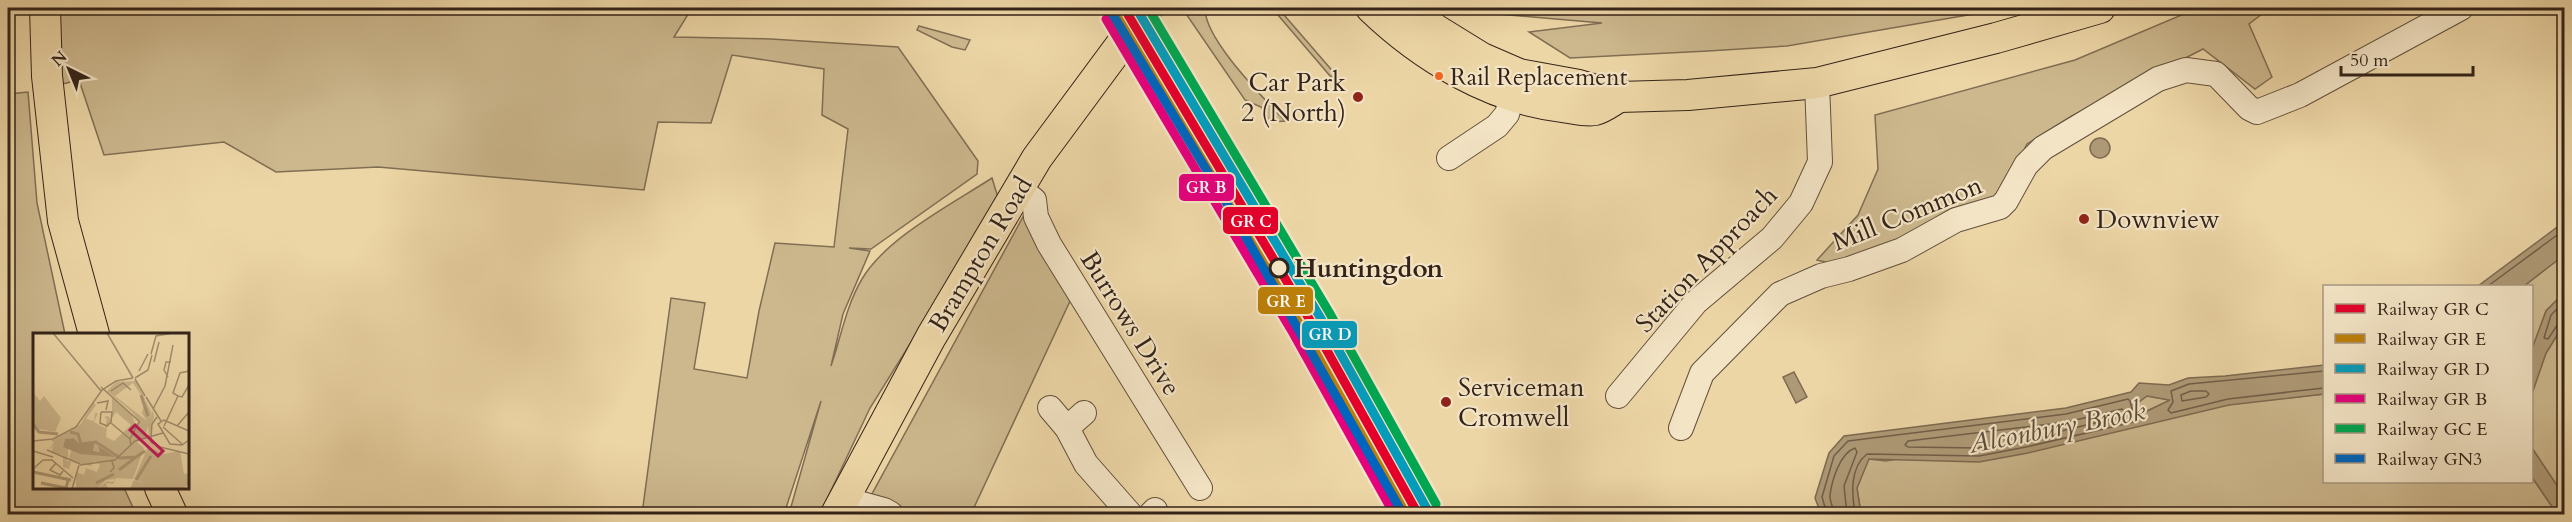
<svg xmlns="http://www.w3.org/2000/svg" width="2572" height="522" viewBox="0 0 2572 522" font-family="Cardo,serif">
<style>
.green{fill:#cdb88e;stroke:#806e54;stroke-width:1.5}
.water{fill:#ae9976;stroke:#7d6a51;stroke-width:1.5;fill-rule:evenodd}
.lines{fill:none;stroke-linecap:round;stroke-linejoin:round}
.shore{stroke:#705e48;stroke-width:1.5}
.minor-casing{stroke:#62503c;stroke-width:26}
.major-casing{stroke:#332319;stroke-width:32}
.minor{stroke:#f3e4c5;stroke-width:24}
.major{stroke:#edd6a6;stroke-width:30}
.rail-1-casing{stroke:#f3e4c5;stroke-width:14}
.rail-2-casing{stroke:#f3e4c5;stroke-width:14}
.rail-3-casing{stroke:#f3e4c5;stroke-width:14}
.rail-4-casing{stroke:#f3e4c5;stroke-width:14}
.rail-5-casing{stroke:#f3e4c5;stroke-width:14}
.rail-6-casing{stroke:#f3e4c5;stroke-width:14}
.rail-1{stroke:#e4002b;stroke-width:9}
.rail-2{stroke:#bc7f08;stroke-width:9}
.rail-3{stroke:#059cbc;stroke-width:9}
.rail-4{stroke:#e5007d;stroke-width:9}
.rail-5{stroke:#00a651;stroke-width:9}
.rail-6{stroke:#0065bd;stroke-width:9}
.bus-dot{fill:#f26522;stroke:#f3e4c5;stroke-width:2}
.poi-dot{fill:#8f2418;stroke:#f3e4c5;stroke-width:2}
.stop-dot{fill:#f3e4c5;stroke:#332319;stroke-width:3}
.labels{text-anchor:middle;stroke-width:4.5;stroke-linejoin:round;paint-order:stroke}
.bus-label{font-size:24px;fill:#332319;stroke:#f3e4c5;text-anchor:start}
.poi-label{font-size:26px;fill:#332319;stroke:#f3e4c5;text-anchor:start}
.street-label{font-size:26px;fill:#332319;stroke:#f3e4c5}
.stop-label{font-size:26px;font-weight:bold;fill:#332319;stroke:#f3e4c5;text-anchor:start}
.water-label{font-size:27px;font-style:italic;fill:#5e4c3a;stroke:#f3e4c5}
.inset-river{fill:none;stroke:#ae9976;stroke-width:3}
.inset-road{fill:none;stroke:#a38e6e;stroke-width:1.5}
.view{fill:#c2185b;fill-opacity:0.15;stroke:#c2185b;stroke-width:3}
.inset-edge{fill:none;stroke:#332319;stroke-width:3}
.line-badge{stroke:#f3e4c5;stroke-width:2}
.badge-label{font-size:16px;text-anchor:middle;font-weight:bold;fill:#fff}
</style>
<rect width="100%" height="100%" fill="#edd6a6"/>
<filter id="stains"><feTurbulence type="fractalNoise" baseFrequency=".00333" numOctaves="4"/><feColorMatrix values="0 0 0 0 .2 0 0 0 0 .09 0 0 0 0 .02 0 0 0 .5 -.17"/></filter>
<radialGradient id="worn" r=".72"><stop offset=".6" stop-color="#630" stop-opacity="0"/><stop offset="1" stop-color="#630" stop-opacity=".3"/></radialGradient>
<g class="green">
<path d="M54 8H692L674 37 771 39 898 47 978 161 977 174 871 249 849 248 870 251 843 314 831 366C841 337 846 306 862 279 886 238 952 204 992 178L999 201 870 408 820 514H789L821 401 784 514H642L671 298 705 303 694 369 747 378 759 311 775 243 834 247 848 129 822 115 824 69 732 55 711 123 658 122 644 190 378 167 276 172 224 142 104 155 79 80 54 86Z"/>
<path d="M1182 8H1205C1204 39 1264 98 1285 121L1270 122 1261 107 1245 100Z"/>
<polygon points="1272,8 1278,8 1336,75 1331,77"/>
<polygon points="1476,8 2009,8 1787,46 1708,51 1570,58 1529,32 1602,23 1475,12"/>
<polygon points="2198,8 2270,8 2249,24 2272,77 2255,89 2203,49 2072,116 2027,144 2000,198 1950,209 1903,239 1841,266 1817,260 1858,215 1878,169 1875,115 2075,60"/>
<polygon points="919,26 970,40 965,50 952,47 917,30"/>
<polygon points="28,92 37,203 65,334 34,334 34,488 124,488 136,514 8,514 8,94"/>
<polygon points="1024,215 1070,301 971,514 861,514"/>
<polygon points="2564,255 2564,293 2546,311 2532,350 2532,286 2524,286"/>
<polygon points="2564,324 2564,496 2532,448 2532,392 2546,353"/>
<polygon points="2324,394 2324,482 2532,482 2532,477 2557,514 1861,514 1857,488 1868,459 1886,461 2203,407"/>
<polygon points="2147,396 2171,400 2145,412 2136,404"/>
</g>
<g class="water">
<circle cx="2100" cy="148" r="10"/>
<polygon points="2564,222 2564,255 2524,286 2478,286"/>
<polygon points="2564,293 2564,324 2546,353 2532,394 2532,349 2546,311"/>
<path d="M2324 365V394L2229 405 2028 453 1979 462 1869 459 1857 488 1861 514H1821L1815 498 1829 453 1844 436 2066 408 2131 392 2139 383 2169 385 2188 378 2225 376ZM2147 396 2169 400H2170L2145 412 2136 404Z"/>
<polygon points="1794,372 1807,397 1796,403 1783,377"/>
<polygon points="2532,448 2564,496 2564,514 2557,514 2532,477"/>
</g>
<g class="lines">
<g class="shore">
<polyline points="2488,286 2564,230"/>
<polyline points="2564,302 2551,315 2544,338 2548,339 2558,324 2564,322"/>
<polyline points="2324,371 2189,384 2171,391 2173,402 2168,410 2171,413 2228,399 2324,388"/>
<polygon points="2191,391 2206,391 2209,394 2206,397 2182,401 2181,395"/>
<polygon points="2122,409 2126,413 2123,416 2025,440 1978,448 1908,447 1905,445 1908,441 2067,422"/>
<path d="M1827 514 1822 497 1834 456 1848 441 2066 414 2128 399 2130 401 2132 409 2140 417 2138 421 2026 447 1979 456 1867 454C1849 468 1852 495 1855 514"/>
<path d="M1834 514C1834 508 1829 501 1830 495 1832 480 1840 453 1855 448L1857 452 1844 486 1847 514"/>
</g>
<defs>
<g id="minor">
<polyline points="1449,158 1497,126 1507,114 1517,80"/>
<polyline points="1019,188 1034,200 1036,217 1049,244 1200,488"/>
<polyline points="1618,396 1696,302 1772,238 1801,203 1820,162 1817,83"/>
<polyline points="1050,408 1067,428 1086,464 1130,514"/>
<polyline points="1067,428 1084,413"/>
<polyline points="1681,428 1702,373 1780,294 1821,276 1849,269 1902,250 1956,220 2000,207 2006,201 2026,165 2043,148 2158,79 2186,70 2216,74 2249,108 2257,112 2300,95 2461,8"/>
<polyline points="844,499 884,510 891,514"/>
<polyline points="1151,514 1155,510"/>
</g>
<g id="major">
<polyline points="45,8 47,76 63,221 94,334"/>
<path d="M1371 8C1422 57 1491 99 1563 107 1572 108 1586 112 1595 110 1603 108 1612 101 1619 97"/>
<polyline points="1409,8 1435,29 1482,58 1519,74 1579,85 1619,97 1688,95 1817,83 1996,38 2100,8"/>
<polyline points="160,488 172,514"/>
<polyline points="836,514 931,337 1037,158 1148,8"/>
</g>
</defs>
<use href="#minor" class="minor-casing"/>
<use href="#major" class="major-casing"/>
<use href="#minor" class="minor"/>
<use href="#major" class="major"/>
<defs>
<polyline id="rail-1" points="1124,8 1311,322 1418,514"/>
<polyline id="rail-2" points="1115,13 1302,328 1406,514"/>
<polyline id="rail-3" points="1136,8 1320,317 1427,509"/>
<polyline id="rail-4" points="1106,19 1293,333 1394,514"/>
<polyline id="rail-5" points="1148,8 1329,312 1436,504"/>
<polyline id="rail-6" points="1109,8 1230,209 1403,514"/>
</defs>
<use href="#rail-1" class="rail-1-casing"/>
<use href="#rail-2" class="rail-2-casing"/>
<use href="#rail-3" class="rail-3-casing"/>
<use href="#rail-4" class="rail-4-casing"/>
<use href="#rail-5" class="rail-5-casing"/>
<use href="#rail-6" class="rail-6-casing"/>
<use href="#rail-1" class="rail-1"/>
<use href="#rail-2" class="rail-2"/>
<use href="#rail-3" class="rail-3"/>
<use href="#rail-4" class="rail-4"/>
<use href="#rail-5" class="rail-5"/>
<use href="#rail-6" class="rail-6"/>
</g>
<circle class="bus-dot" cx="1439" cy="76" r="5"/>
<g class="poi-dot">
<circle cx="1358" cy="97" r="6"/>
<circle cx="2084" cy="219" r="6"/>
<circle cx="1446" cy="402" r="6"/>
</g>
<circle class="stop-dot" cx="1279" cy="268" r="9"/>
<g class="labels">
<g class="bus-label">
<text x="1450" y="85">Rail Replacement</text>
</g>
<g class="poi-label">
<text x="1346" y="91" text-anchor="end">Car Park<tspan x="1346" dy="30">2 (North)</tspan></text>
<text x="2096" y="228">Downview</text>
<text x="1458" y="396">Serviceman<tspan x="1458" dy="30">Cromwell</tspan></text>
</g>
<g class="street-label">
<text transform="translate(1907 213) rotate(-22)" y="9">Mill Common</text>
<text transform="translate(980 254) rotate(-59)" y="9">Brampton Road</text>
<text transform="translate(1706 259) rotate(-46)" y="9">Station Approach</text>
<text transform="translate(1131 323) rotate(58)" y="9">Burrows Drive</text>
</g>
<g class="stop-label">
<text x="1294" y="277">Huntingdon</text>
</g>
<g class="water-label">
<text transform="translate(2057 427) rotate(-11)" y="9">Alconbury Brook</text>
</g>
</g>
<g transform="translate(33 333)">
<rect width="156" height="156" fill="#edd6a6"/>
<path d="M103 48 118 79 117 89 119 77 121 83 116 106 115 93 111 106 104 109 111 115 100 146 83 145 80 151 73 150 75 156H65L74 148 79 149 82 147 81 146 73 147 64 156 43 155V139L51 142 53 135 64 139 67 132 61 128 58 133 40 129 36 125 39 116 35 115V126L32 127 38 129 36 136 30 134V122L18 119 21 112 15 118 21 109 18 108 48 91 60 69 63 72 53 86 61 88 62 80H65L61 89 72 95 74 86 71 84 75 83 79 88 74 93 73 104 81 108 98 92 83 79 79 85V64L99 81 102 93 106 88 98 78 74 58 83 49ZM100 50 112 68 109 80 114 88 82 63ZM41 105 47 111 58 112 54 114 57 121 30 114 32 106ZM0 59 7 68 11 63 28 85 22 99 1 95ZM115 114 130 121 147 118 151 141 156 140V152L147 156H97L101 147 112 151 101 146Z" fill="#cdb88e" fill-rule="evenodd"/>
<path d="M41 105 47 111H61L60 118 67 119 65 113 82 124 47 121 30 114 32 106Z" fill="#ae9976"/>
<path class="inset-river" d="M108 62 115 83M0 91 6 99 25 101M37 99 45 101 48 111 63 109 87 125 103 124 112 118M86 137 103 124M0 139 38 147M103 147 118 123M8 150 33 155 35 148M63 150 81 141"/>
<path class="inset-road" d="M20 0 68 58M74 0 100 45M118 21 123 3 140 0M121 29 126 9M106 38 115 21M135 44 131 37 133 29H138M102 45 115 37 119 22M102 46 112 63M68 54 107 89M78 58 90 50 98 57M145 63 140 60 147 40 156 38M145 63 149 64 156 52M113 64 128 88M64 70 75 68 73 77M120 76 132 53 140 12M68 79 67 90 74 93 78 89M68 79H79L78 89M78 90 97 106M131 93 145 63M144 93 156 79M130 94 149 111M156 98 131 87 125 91 137 111 149 112 156 107M118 102V109L127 114 156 121M118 105 119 91 124 84M0 108 20 106 43 94 69 57 83 48 100 45M98 112 97 106 106 89M14 117 47 131M0 118 20 124M79 128 81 135 77 139 81 135M23 130 17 137 27 142 30 138M47 132 82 127 102 108 130 100M0 136 10 127H19L40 145M39 156 46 132"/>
<path class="view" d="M102 92 130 118 125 123 97 97Z"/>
<rect width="156" height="156" class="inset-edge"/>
</g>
<g class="line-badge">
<rect x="1178" y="173" width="57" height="29" rx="6" fill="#e5007d"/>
<rect x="1222" y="206" width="57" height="29" rx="6" fill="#e4002b"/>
<rect x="1257" y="286" width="57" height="29" rx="6" fill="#bc7f08"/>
<rect x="1301" y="320" width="57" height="29" rx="6" fill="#059cbc"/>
</g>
<g class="badge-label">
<text x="1206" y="193">GR B</text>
<text x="1251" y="227">GR C</text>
<text x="1286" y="307">GR E</text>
<text x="1330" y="340">GR D</text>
</g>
<rect width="2572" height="522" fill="none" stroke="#edd6a6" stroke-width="30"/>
<rect x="9" y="9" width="2554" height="504" fill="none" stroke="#332319" stroke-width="3"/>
<rect x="15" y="15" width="2542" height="492" fill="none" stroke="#332319" stroke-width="1.5"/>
<rect x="2323" y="285" width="210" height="198" fill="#f3e4c5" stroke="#a69780" stroke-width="1.5"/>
<rect x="2335" y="304" width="30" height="9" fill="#e4002b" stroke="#a69780" stroke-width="1.5"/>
<text x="2377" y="315" font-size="18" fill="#332319">Railway GR C</text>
<rect x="2335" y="334" width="30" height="9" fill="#bc7f08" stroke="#a69780" stroke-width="1.5"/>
<text x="2377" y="345" font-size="18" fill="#332319">Railway GR E</text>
<rect x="2335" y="364" width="30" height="9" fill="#059cbc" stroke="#a69780" stroke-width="1.5"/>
<text x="2377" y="375" font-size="18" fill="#332319">Railway GR D</text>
<rect x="2335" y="394" width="30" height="9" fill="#e5007d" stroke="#a69780" stroke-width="1.5"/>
<text x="2377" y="405" font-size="18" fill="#332319">Railway GR B</text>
<rect x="2335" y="424" width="30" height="9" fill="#00a651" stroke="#a69780" stroke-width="1.5"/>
<text x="2377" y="435" font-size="18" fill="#332319">Railway GC E</text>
<rect x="2335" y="454" width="30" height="9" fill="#0065bd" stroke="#a69780" stroke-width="1.5"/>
<text x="2377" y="465" font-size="18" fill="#332319">Railway GN3</text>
<g transform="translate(69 69) rotate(317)" stroke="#f3e4c5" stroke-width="4.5" paint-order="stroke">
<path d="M0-4.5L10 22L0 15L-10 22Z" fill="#332319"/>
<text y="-9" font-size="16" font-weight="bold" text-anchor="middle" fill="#332319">N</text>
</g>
<path d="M2341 66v9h132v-9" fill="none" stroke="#332319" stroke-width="3"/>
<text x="2350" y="66" font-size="18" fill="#332319" stroke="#f3e4c5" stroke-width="4.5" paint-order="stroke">50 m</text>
<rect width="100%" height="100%" filter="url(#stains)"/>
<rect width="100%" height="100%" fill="url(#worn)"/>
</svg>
